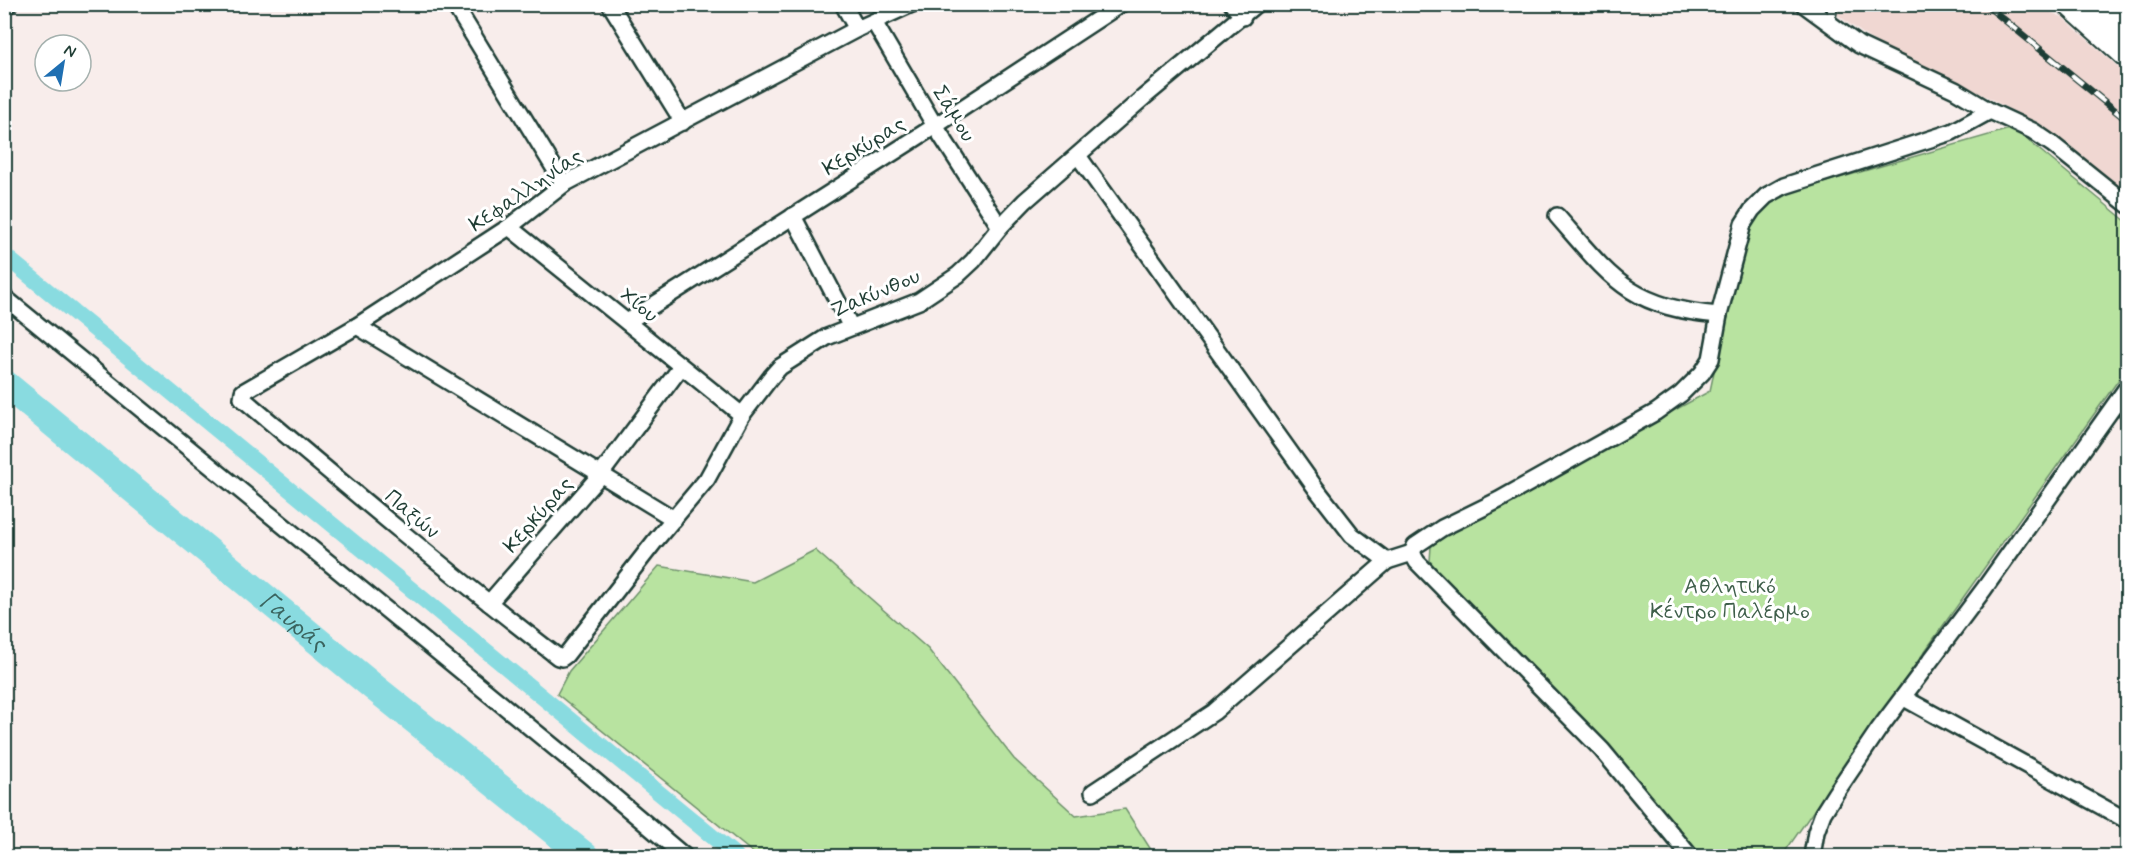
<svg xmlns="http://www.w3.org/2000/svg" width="2132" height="861" viewBox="0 0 2132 861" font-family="Mynerve,sans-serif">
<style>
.built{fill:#f0d7d2}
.green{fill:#b8e3a0;stroke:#6c906a;stroke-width:1.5}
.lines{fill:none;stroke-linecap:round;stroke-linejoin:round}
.canal{stroke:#89dbe0;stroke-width:16}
.river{stroke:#89dbe0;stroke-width:28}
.lane-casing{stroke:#1f3d34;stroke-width:12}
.street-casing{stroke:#1f3d34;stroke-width:20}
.primary-casing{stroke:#1f3d34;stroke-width:28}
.path{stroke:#1f3d34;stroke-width:3;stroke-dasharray:4.5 4.5;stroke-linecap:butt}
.lane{stroke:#fff;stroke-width:8}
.street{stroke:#fff;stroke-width:15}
.primary{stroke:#fff;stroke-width:24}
.rail-casing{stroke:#1f3d34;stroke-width:7}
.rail{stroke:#fff;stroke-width:4.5;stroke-dasharray:14;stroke-linecap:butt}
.labels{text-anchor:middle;stroke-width:6;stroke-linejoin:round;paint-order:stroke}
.street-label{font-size:22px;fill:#1f3d34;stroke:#fff}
.park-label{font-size:22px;fill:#3e5e4a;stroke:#fff}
.water-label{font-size:24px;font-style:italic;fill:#3a645f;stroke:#fff}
</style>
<rect width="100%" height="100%" fill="#f8edeb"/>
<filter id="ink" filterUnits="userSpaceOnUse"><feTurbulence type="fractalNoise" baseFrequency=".0167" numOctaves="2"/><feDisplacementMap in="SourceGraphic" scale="12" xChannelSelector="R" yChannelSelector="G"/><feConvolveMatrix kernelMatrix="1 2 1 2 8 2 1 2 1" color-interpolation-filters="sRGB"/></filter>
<g filter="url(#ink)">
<polygon class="built" points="1824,5 2032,5 2062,17 2127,75 2127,199 2032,122 1988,97 1906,59 1869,38"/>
<g class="green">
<polygon points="2013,128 2127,222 2127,368 1925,651 1782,856 1699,856 1620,760 1441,575 1430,561 1431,547 1436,540 1710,391 1743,235 1752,218 1777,196"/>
<polygon points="815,550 928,649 1014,759 1076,816 1125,809 1155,856 757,856 557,694 569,671 659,566 753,582"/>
</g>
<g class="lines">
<polyline class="canal" points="4,255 736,856"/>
<path class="river" id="s1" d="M4 383 376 689 585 856"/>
<defs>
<polyline id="lane" points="1830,24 1833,4"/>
<g id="street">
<polyline points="454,4 564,184"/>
<polyline points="610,4 683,122"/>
<polyline points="843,4 857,29"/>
<path d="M912 4 857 29 564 184 509 227 357 326 243 392 242 398C346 486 450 574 558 657L562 658 566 655 655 541 707 479 742 415 771 377 780 367 827 337 919 301 958 275 973 261 1000 227 1025 201 1144 97 1256 4"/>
<polyline points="1232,4 1243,17"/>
<polyline points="1803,4 1859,45 1955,90 1990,111 2033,131 2052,144 2128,205"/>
<polyline points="4,6 9,4"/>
<polyline points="874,22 935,126 1000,227"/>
<polyline points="1079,157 1317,490 1352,535 1387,561 1412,553"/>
<polyline points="793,216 851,327"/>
<path d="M1557 216C1613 280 1629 307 1719 315"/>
<polyline points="509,227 742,415"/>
<polyline points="4,297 587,774 684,856"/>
<polyline points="627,322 935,126 1121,4"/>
<polyline points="357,326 674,519"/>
<polyline points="1412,553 1415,546 1442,528 1499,500 1656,412 1681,394 1702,373 1711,359 1719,315 1743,224 1752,210 1766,196 1784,186 1952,132 1990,111"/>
<polyline points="1412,553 1417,562 1602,750 1690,856"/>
<polyline points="489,603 601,474 681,367"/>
<polyline points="1904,698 2128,821"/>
<polyline points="1093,792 1214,712 1387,561"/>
<polyline points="1812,856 1816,832 1823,813 1835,794 1879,729 1984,589 2128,386"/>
</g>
<g id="primary">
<polyline points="2070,4 2128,56"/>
<polyline points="2103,4 2128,26"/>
</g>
</defs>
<use href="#lane" class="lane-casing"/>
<use href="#street" class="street-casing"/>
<use href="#primary" class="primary-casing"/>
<polyline class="path" points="4,576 5,576"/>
<use href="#lane" class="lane"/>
<use href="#street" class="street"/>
<use href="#primary" class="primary"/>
<defs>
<polyline id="rail" points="1985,4 2128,121"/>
</defs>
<use href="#rail" class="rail-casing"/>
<use href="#rail" class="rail"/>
</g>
</g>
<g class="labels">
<g class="street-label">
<text transform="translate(955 113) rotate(58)" y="8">Σάμου</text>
<text transform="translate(863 145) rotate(-32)" y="8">Κερκύρας</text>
<text transform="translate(525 189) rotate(-34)" y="8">Κεφαλληνίας</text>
<text transform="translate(875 292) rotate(-23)" y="8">Ζακύνθου</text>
<text transform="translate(640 304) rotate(39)" y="8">Χίου</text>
<text transform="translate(413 513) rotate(40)" y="8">Παξών</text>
<text transform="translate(537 514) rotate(-49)" y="8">Κερκύρας</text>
</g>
<g class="park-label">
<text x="1730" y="593">Αθλητικό<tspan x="1730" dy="25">Κέντρο Παλέρμο</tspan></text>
</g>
<g class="water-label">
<text dy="8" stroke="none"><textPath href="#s1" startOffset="375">Γαυράς</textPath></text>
</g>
</g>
<rect width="2132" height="861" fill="none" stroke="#fff" stroke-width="24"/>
<rect x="12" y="12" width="2108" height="837" fill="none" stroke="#1f3d34" stroke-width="2" filter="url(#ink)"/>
<g transform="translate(63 63) rotate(30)"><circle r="28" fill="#ffffff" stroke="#a5b1ae" stroke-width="1.5"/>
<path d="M0-4.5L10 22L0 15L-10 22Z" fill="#1f6fb2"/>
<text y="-9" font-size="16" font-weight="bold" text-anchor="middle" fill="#1f3d34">N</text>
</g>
</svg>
